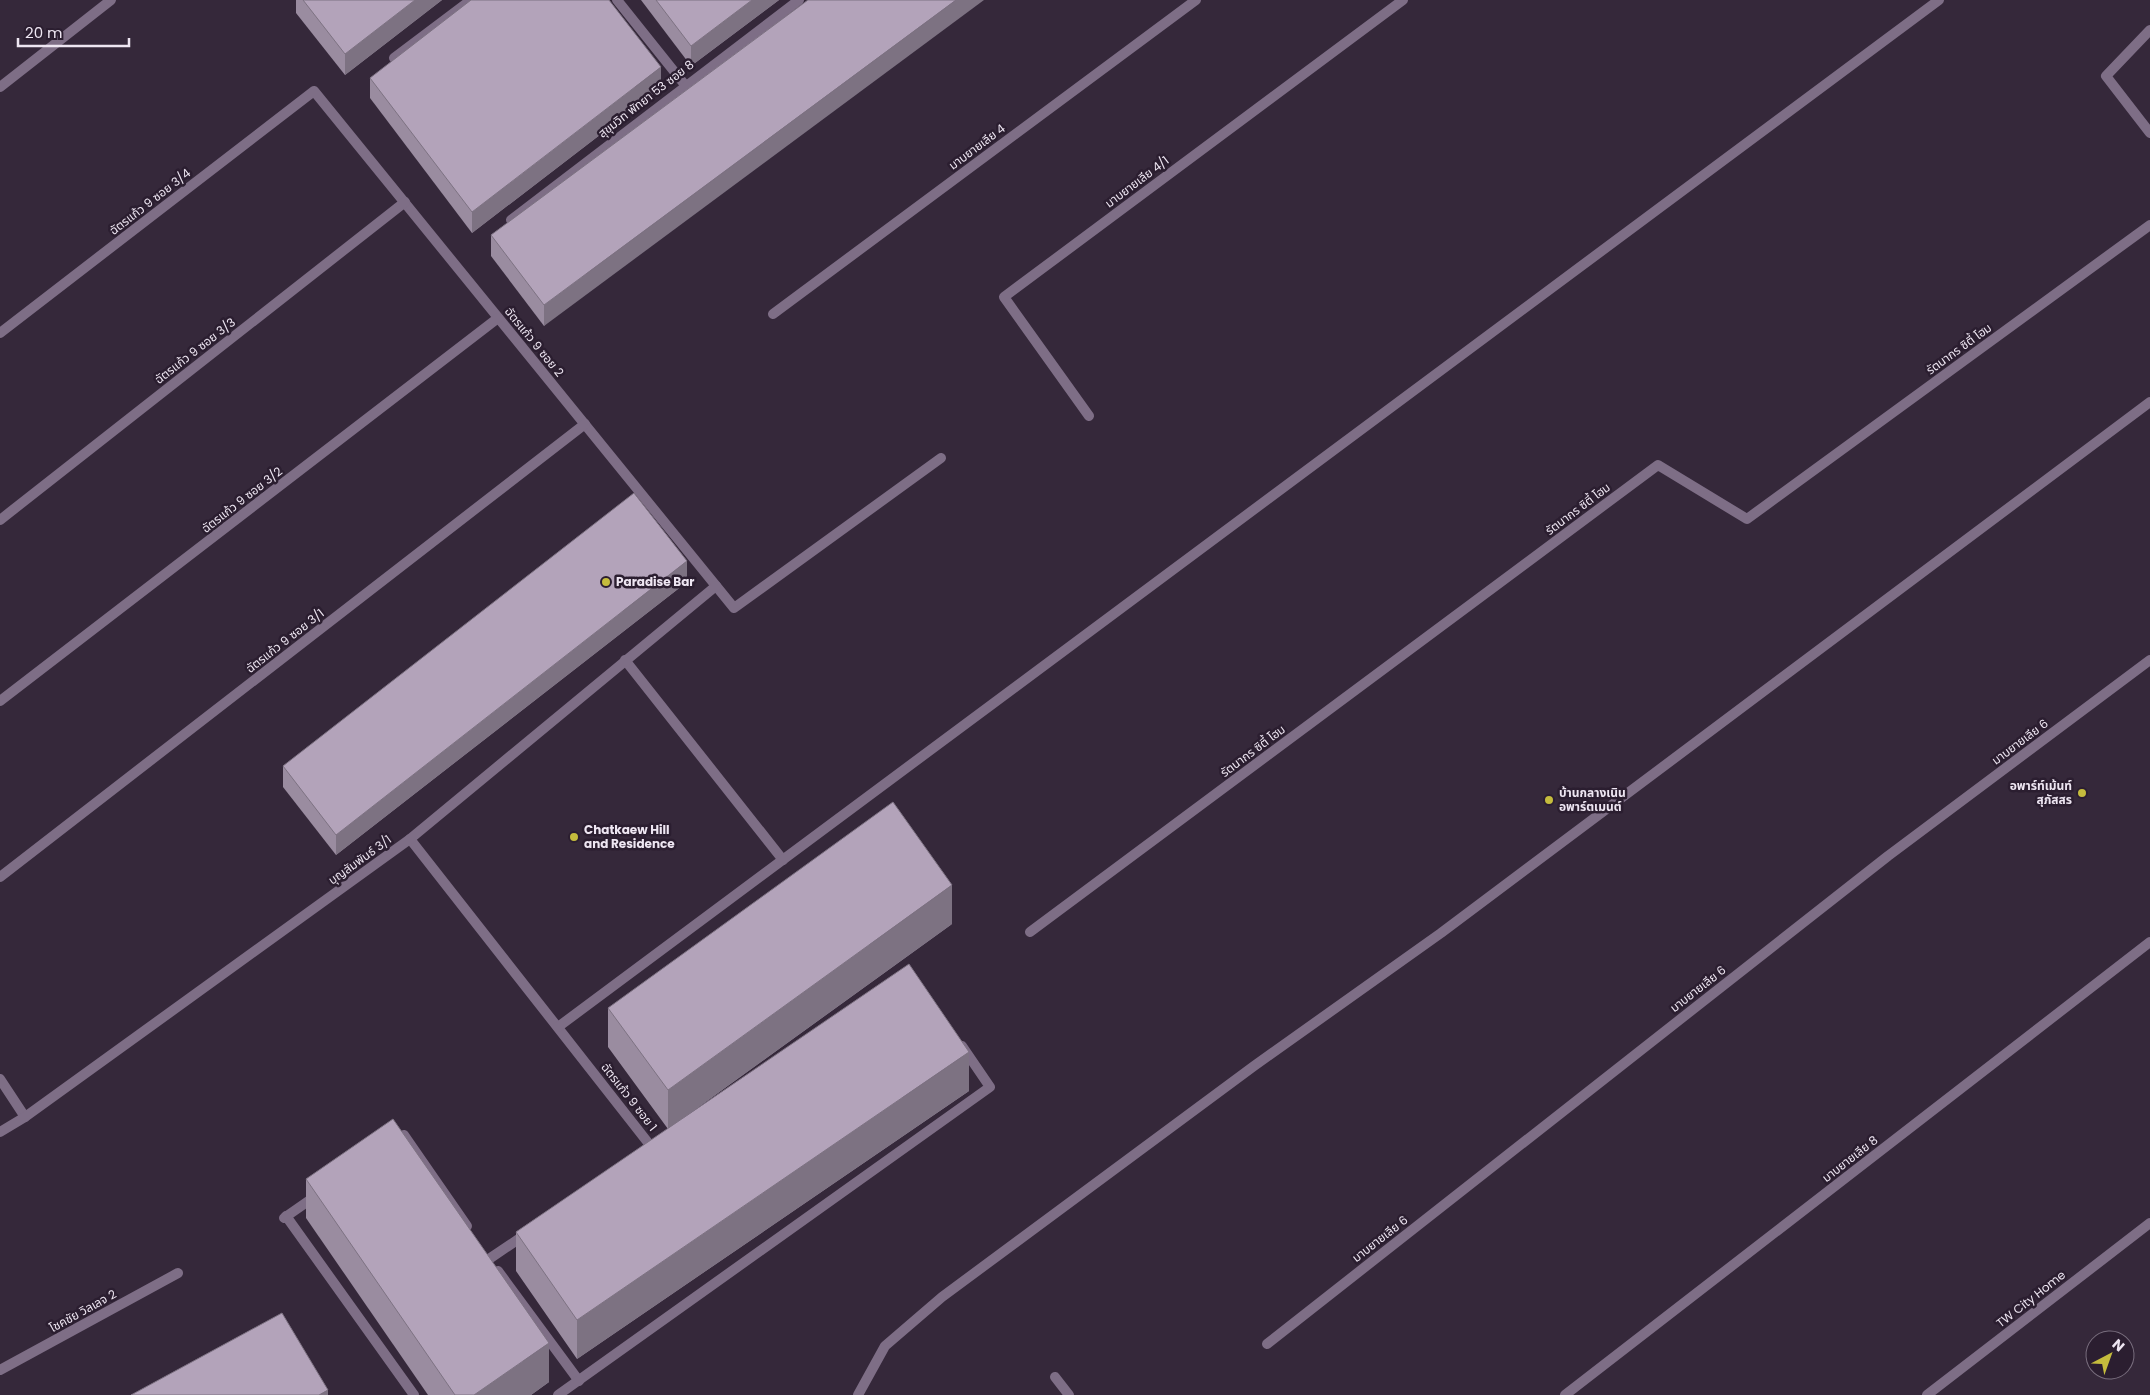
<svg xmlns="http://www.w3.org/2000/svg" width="2150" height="1395" viewBox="0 0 2150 1395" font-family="Poppins,'Noto Sans Thai',sans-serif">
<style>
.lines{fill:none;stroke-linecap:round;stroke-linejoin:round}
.lane{stroke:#7e6e86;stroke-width:10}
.street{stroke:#7e6e86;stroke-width:10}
.wall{fill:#9a8ca0}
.shaded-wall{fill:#7d7282}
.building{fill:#b3a3ba;stroke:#7d7282}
.poi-dot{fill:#c5bc3d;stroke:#2b1e30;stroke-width:2}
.labels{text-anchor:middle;stroke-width:5;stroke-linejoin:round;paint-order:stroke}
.street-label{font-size:12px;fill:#eee6f2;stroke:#2b1e30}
.poi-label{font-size:12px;font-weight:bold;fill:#eee6f2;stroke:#2b1e30;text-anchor:start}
</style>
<rect width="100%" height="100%" fill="#35283a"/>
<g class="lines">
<polyline class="lane" points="2150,30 2106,76 2150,133"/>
<g class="street">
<polyline points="617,0 685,85"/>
<polyline points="394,58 471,0"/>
<polyline points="0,87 111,0"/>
<polyline points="511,220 799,0"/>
<polyline points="773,314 1196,0"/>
<polyline points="0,333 314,91 734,608 941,458"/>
<polyline points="1089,416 1004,297 1403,0"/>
<polyline points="0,520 405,202"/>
<polyline points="625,660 783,860"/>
<polyline points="0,701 498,318"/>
<polyline points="410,839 653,1149"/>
<polyline points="0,877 585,424"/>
<polyline points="1030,932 1658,465 1747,519 2150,225"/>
<polyline points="558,1027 1939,0"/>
<polyline points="0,1079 25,1117"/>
<polyline points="0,1132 25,1117 410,839 716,586"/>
<polyline points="393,1143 404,1135 467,1226"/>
<polyline points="286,1216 414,1395"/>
<polyline points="284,1218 317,1195"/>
<polyline points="489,1259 526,1234"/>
<polyline points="498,1271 579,1381"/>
<polyline points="1267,1344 1888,856 2150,660"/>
<polyline points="0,1370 178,1273"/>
<polyline points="1055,1377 1069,1395"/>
<polyline points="558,1395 990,1087 962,1046"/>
<polyline points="858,1395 885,1346 942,1297 1254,1066 1441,933 2150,402"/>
<polyline points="1565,1395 2150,942"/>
<polyline points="1927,1395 2150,1223"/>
</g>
</g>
<g class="wall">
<polygon points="296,0 442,0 345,75 296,13"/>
<polygon points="641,0 779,0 691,66"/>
<polygon points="808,0 544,326 491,256 491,235"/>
<polygon points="370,78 661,88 472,233 370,98"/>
<polygon points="687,582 336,855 283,787 283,766"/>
<polygon points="952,924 682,1119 969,1091 577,1359 516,1271 516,1232 668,1129 608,1047 608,1008"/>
<polygon points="306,1179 549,1382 531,1395 428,1395 306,1218"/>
</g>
<g class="shaded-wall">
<polygon points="415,0 442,0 345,75 345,54"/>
<polygon points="752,0 779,0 691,66 691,46"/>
<polygon points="956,0 984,0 544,326 544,305"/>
<polygon points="661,67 661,88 472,233 472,212"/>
<polygon points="687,561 687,582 336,855 336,835"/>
<polygon points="952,885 952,924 668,1129 668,1090"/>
<polygon points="969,1052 969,1091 577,1359 577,1320"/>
<polygon points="549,1343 549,1382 531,1395 474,1395"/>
<polygon points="328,1390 328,1395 319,1395"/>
</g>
<g class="building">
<polygon points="303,0 415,0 345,54"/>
<polygon points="471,0 609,0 661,67 472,212 370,78"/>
<polygon points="656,0 752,0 691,46"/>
<polygon points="808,0 956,0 544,305 491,235"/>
<polygon points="634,493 687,561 336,835 283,766"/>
<polygon points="893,802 952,885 668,1090 608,1008"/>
<polygon points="909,964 969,1052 577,1320 516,1232"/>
<polygon points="393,1119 549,1343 474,1395 455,1395 306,1179"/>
<polygon points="282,1313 328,1390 319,1395 131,1395"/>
</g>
<g class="poi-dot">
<circle cx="606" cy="582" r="5"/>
<circle cx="2082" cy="793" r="5"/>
<circle cx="1549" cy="800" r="5"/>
<circle cx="574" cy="837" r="5"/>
</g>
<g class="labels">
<g class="street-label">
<text transform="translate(646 99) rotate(-38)" y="4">สุขุมวิท พัทยา 53 ซอย 8</text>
<text transform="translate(977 147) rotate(-37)" y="4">มาบยายเลีย 4</text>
<text transform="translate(1137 182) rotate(-37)" y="4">มาบยายเลีย 4/1</text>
<text transform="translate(150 202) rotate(-38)" y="4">ฉัตรแก้ว 9 ซอย 3/4</text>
<text transform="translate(534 342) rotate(51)" y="4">ฉัตรแก้ว 9 ซอย 2</text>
<text transform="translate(1959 349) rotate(-36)" y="4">รัตนากร ซิตี้ โฮม</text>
<text transform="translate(195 351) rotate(-38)" y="4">ฉัตรแก้ว 9 ซอย 3/3</text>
<text transform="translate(242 500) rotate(-38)" y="4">ฉัตรแก้ว 9 ซอย 3/2</text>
<text transform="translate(1578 509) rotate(-37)" y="4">รัตนากร ซิตี้ โฮม</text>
<text transform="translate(285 641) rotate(-38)" y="4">ฉัตรแก้ว 9 ซอย 3/1</text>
<text transform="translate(2020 742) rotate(-37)" y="4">มาบยายเลีย 6</text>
<text transform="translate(1253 751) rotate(-37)" y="4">รัตนากร ซิตี้ โฮม</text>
<text transform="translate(360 860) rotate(-36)" y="4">บุญสัมพันธ์ 3/1</text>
<text transform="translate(1698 989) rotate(-38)" y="4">มาบยายเลีย 6</text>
<text transform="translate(629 1097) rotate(52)" y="4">ฉัตรแก้ว 9 ซอย 1</text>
<text transform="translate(1850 1159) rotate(-38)" y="4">มาบยายเลีย 8</text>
<text transform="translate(1380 1239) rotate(-38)" y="4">มาบยายเลีย 6</text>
<text transform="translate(2031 1299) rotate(-38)" y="4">TW City Home</text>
<text transform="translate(83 1311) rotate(-29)" y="4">โชคชัย วิลเลจ 2</text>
</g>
<g class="poi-label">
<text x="616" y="586">Paradise Bar</text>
<text x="2072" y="790" text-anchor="end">อพาร์ท์เม้นท์<tspan x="2072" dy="14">สุภัสสร</tspan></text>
<text x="1559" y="797">บ้านกลางเนิน<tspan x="1559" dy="14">อพาร์ตเมนต์</tspan></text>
<text x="584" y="834">Chatkaew Hill<tspan x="584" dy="14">and Residence</tspan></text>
</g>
</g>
<g transform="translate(2110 1355) rotate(41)"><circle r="24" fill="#2b1e30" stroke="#796e7e"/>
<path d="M0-4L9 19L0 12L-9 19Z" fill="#c5bc3d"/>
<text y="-8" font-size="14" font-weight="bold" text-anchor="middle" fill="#eee6f2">N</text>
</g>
<path d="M18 38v8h111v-8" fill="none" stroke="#eee6f2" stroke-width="2.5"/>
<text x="25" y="38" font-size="15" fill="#eee6f2" stroke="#2b1e30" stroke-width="4" paint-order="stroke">20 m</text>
</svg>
